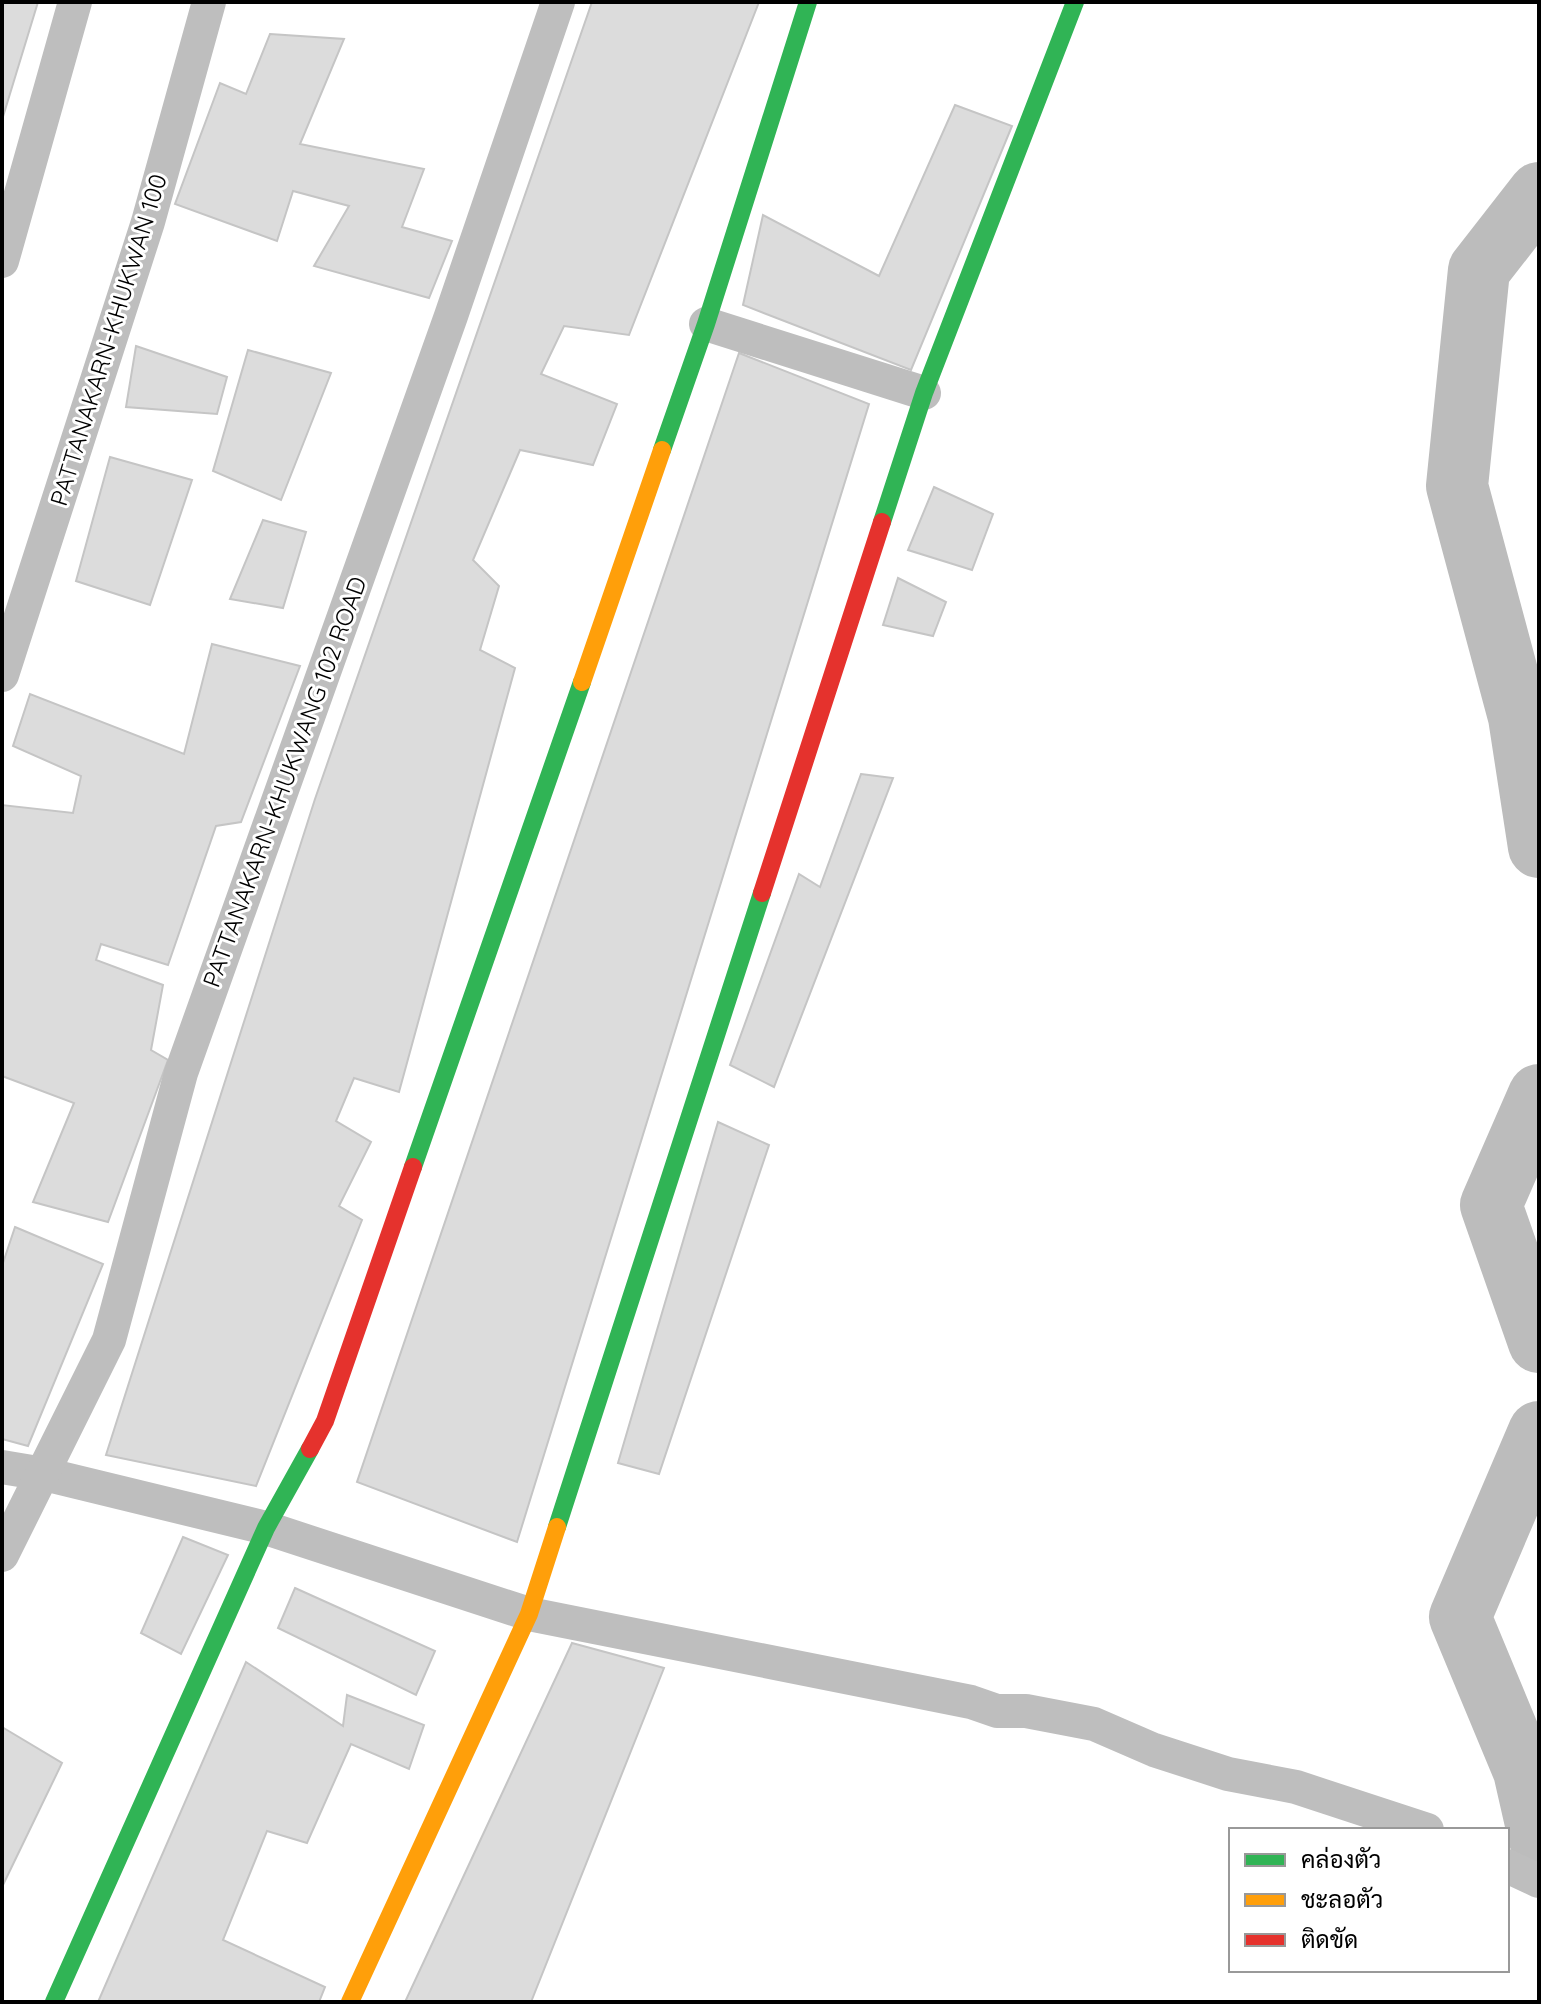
<svg xmlns="http://www.w3.org/2000/svg" width="1541" height="2004" viewBox="0 0 1541 2004" font-family="Quicksand,Sarabun,sans-serif">
<style>
.lines{fill:none;stroke-linecap:round;stroke-linejoin:round}
.river{stroke:#bcbcbc;stroke-width:62}
.building{fill:#dcdcdc;stroke:#c5c5c5;stroke-width:2}
.street{stroke:#bebebe;stroke-width:34}
.fast{stroke:#30b455;stroke-width:18}
.slow{stroke:#ff9f0a;stroke-width:18}
.jam{stroke:#e5322d;stroke-width:18}
.labels{text-anchor:middle;stroke-width:6;stroke-linejoin:round;paint-order:stroke}
.street-label{font-size:24px;fill:#000;stroke:#fff}
</style>
<rect width="100%" height="100%" fill="#fff"/>
<g class="lines">
<g class="river">
<polyline points="1539,193 1479,270 1457,486 1519,717 1539,847"/>
<polyline points="1539,1095 1491,1205 1539,1342"/>
<polyline points="1539,1432 1460,1617 1524,1771 1539,1837"/>
</g>
</g>
<g class="building">
<polygon points="2,2 38,2 2,120"/>
<polygon points="592,2 759,2 629,335 564,326 541,374 617,404 593,465 520,450 473,560 499,586 480,650 515,668 399,1092 354,1078 336,1121 371,1142 339,1206 362,1220 256,1486 106,1455 315,799"/>
<polygon points="270,34 344,39 300,144 424,169 402,227 452,241 429,298 314,266 349,206 293,191 277,241 175,204 220,83 246,94"/>
<polygon points="955,105 1012,126 911,370 743,305 763,215 879,276"/>
<polygon points="136,346 227,377 217,414 126,407"/>
<polygon points="248,350 331,373 281,500 213,471"/>
<polygon points="739,353 869,404 517,1542 357,1482"/>
<polygon points="110,457 192,480 150,605 76,581"/>
<polygon points="934,487 993,514 972,570 908,550"/>
<polygon points="263,520 306,532 283,608 230,599"/>
<polygon points="898,578 946,602 933,636 883,625"/>
<polygon points="212,644 300,666 241,822 216,826 168,965 101,944 96,960 163,985 151,1050 168,1060 108,1222 33,1202 74,1103 2,1076 2,805 73,813 81,776 13,746 30,694 184,754"/>
<polygon points="861,774 893,778 774,1087 730,1065 799,874 820,887"/>
<polygon points="718,1122 769,1145 659,1474 618,1463"/>
<polygon points="15,1227 103,1264 28,1446 2,1439 2,1266"/>
<polygon points="183,1537 228,1555 181,1654 141,1633"/>
<polygon points="295,1588 435,1651 416,1695 278,1628"/>
<polygon points="572,1643 664,1668 531,2002 405,2002"/>
<polygon points="246,1662 343,1726 347,1695 424,1725 409,1769 351,1744 307,1843 267,1831 223,1940 325,1987 319,2002 98,2002"/>
<polygon points="2,1727 62,1763 2,1887"/>
</g>
<g class="lines">
<g class="street">
<polyline points="2,261 75,2"/>
<polyline points="706,324 924,393"/>
<polyline points="2,675 148,222 209,2"/>
<polyline points="2,1467 44,1474 266,1528 529,1614 971,1702 997,1711 1026,1711 1094,1724 1154,1750 1228,1774 1296,1787 1427,1830"/>
<polyline points="2,1555 109,1340 181,1073 451,316 558,2"/>
<polyline points="1507,1866 1539,1881"/>
</g>
<g class="fast">
<polyline points="662,450 706,324 808,2"/>
<polyline points="882,522 924,393 1075,2"/>
<polyline points="413,1167 582,682"/>
<polyline points="557,1527 762,893"/>
<polyline points="54,2002 266,1528 310,1449"/>
</g>
<g class="slow">
<polyline points="582,682 662,450"/>
<polyline points="350,2002 529,1614 557,1527"/>
</g>
<g class="jam">
<polyline points="762,893 882,522"/>
<polyline points="310,1449 325,1421 413,1167"/>
</g>
</g>
<g class="labels">
<g class="street-label">
<text transform="translate(109 340) rotate(-73)" y="8">PATTANAKARN-KHUKWAN 100</text>
<text transform="translate(285 782) rotate(-70)" y="8">PATTANAKARN-KHUKWANG 102 ROAD</text>
</g>
</g>
<rect width="1541" height="2004" fill="none" stroke="#000000" stroke-width="8"/>
<rect x="1229" y="1828" width="280" height="144" fill="#ffffff" stroke="#999999" stroke-width="2"/>
<rect x="1245" y="1854" width="40" height="12" fill="#30b455" stroke="#999999" stroke-width="2"/>
<text x="1301" y="1868" font-size="24" fill="#000000">คล่องตัว</text>
<rect x="1245" y="1894" width="40" height="12" fill="#ff9f0a" stroke="#999999" stroke-width="2"/>
<text x="1301" y="1908" font-size="24" fill="#000000">ชะลอตัว</text>
<rect x="1245" y="1934" width="40" height="12" fill="#e5322d" stroke="#999999" stroke-width="2"/>
<text x="1301" y="1948" font-size="24" fill="#000000">ติดขัด</text>
</svg>
